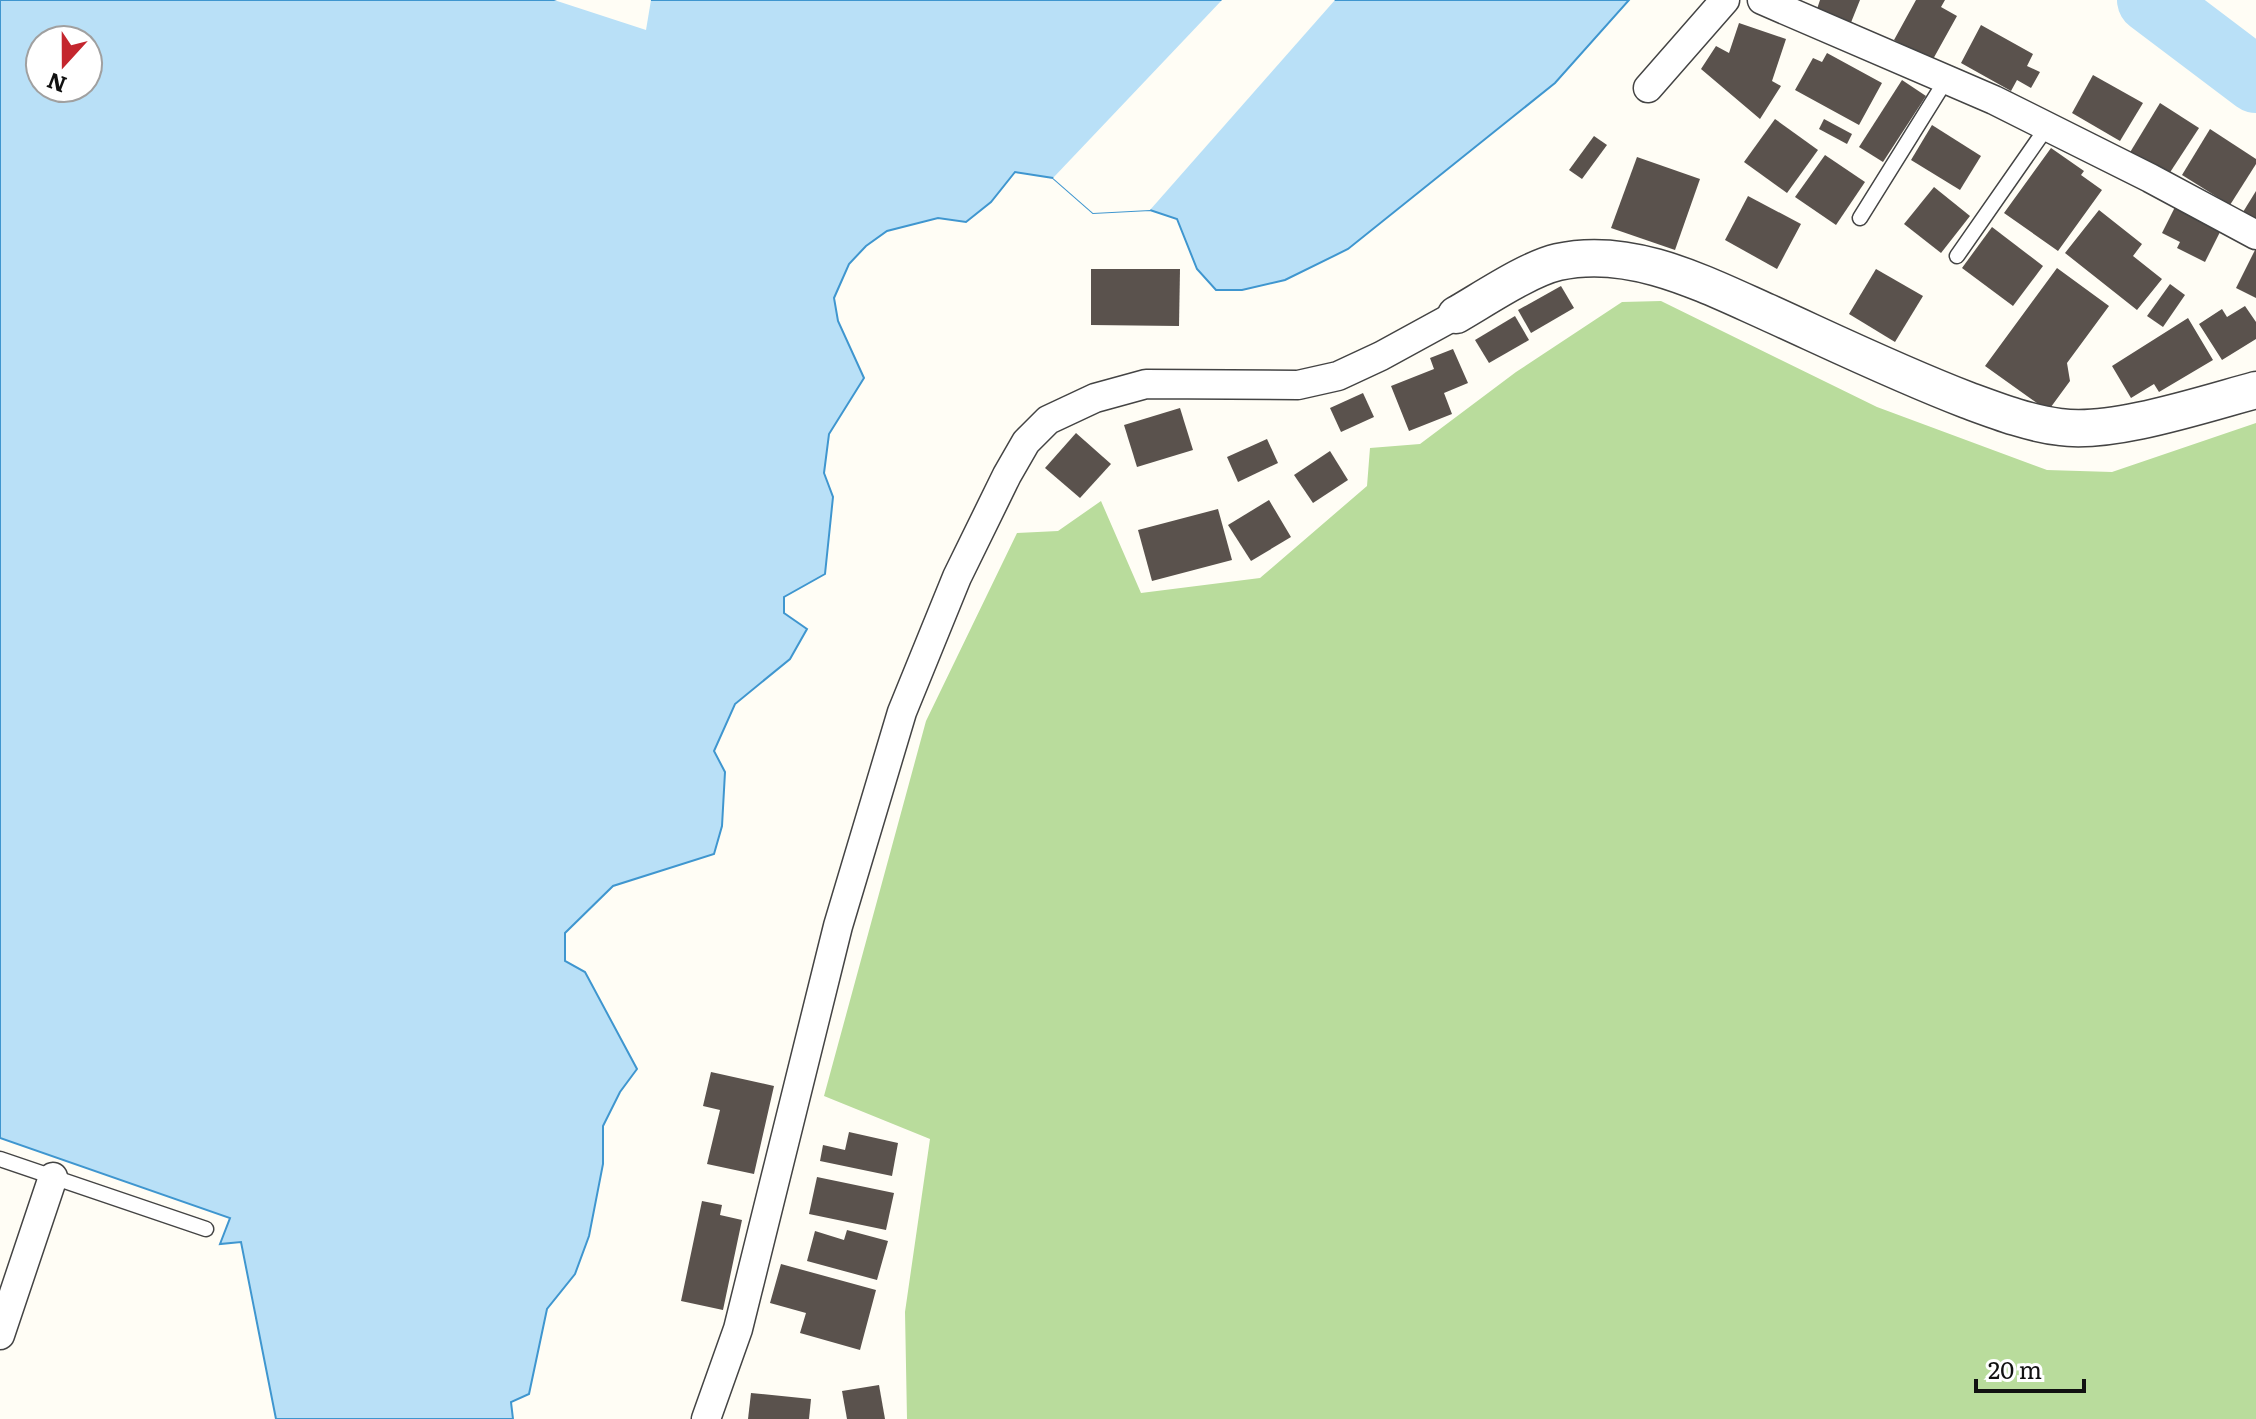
<svg xmlns="http://www.w3.org/2000/svg" width="2256" height="1419" viewBox="0 0 2256 1419" font-family="Literata,serif">
<style>
.forest{fill:#b9dc9c}
.water{fill:#b9e0f7;stroke:#3f96cf;stroke-width:2;fill-rule:evenodd}
.pier{fill:#fffdf5}
.lines{fill:none;stroke-linecap:round;stroke-linejoin:round}
.river{stroke:#b9e0f7;stroke-width:66}
.building{fill:#5a524d}
.service-casing{stroke:#444;stroke-width:17}
.minor-casing{stroke:#444;stroke-width:31}
.tertiary-casing{stroke:#444;stroke-width:39}
.service{stroke:#fff;stroke-width:14}
.minor{stroke:#fff;stroke-width:28}
.tertiary{stroke:#fff;stroke-width:36}
</style>
<rect width="100%" height="100%" fill="#fffdf5"/>
<polygon class="forest" points="1661,301 1877,407 2047,470 2112,472 2256,423 2256,1419 907,1419 905,1312 930,1139 824,1096 926,721 1017,533 1058,531 1101,501 1141,593 1260,578 1367,486 1370,448 1420,444 1516,372 1622,302"/>
<path class="water" d="M0 0H1629L1555 83 1348 249 1285 280 1242 290H1216L1197 269 1177 219 1150 210 1093 213 1053 178 1015 172 991 202 966 222 938 218 887 231 866 246 849 264 834 298 838 321 864 378 829 434 824 473 833 497 825 574 784 597V613L807 629 790 659 735 704 714 751 725 772 722 826 714 854 613 886 565 933V961L585 972 637 1069 620 1092 603 1126V1164L589 1236 575 1274 547 1309 529 1394 511 1402 513 1419H276L241 1242 220 1244 230 1218 0 1138ZM40 40H88V88H40Z"/>
<g class="pier">
<polygon points="554,0 651,0 646,30"/>
<polygon points="1222,0 1335,0 1150,210 1093,213 1053,178"/>
</g>
<g class="lines">
<polyline class="river" points="2150,0 2256,80"/>
</g>
<g class="building">
<polygon points="1820,0 1860,0 1850,25 1816,12"/>
<polygon points="1916,0 1945,0 1941,7 1957,16 1932,61 1894,40"/>
<polygon points="1739,23 1786,39 1772,81 1781,86 1760,119 1701,69 1716,46 1729,53"/>
<polygon points="1981,25 2033,54 2027,66 2040,72 2031,88 2017,80 2011,91 1961,63"/>
<polygon points="1827,53 1882,83 1859,125 1795,90 1813,58 1822,62"/>
<polygon points="2093,75 2143,103 2120,141 2072,113"/>
<polygon points="1902,80 1926,96 1883,162 1859,147"/>
<polygon points="2160,103 2199,128 2167,177 2129,154"/>
<polygon points="1775,119 1818,150 1787,193 1744,162"/>
<polygon points="1824,119 1852,134 1847,144 1819,129"/>
<polygon points="1932,125 1981,156 1960,190 1911,160"/>
<polygon points="2210,129 2256,159 2256,164 2230,205 2182,175"/>
<polygon points="1594,136 1607,145 1582,179 1569,170"/>
<polygon points="2051,148 2084,171 2081,175 2102,190 2058,251 2004,213"/>
<polygon points="1825,155 1865,182 1836,225 1795,197"/>
<polygon points="1637,157 1700,179 1675,250 1611,228"/>
<polygon points="1934,187 1970,216 1941,253 1904,224"/>
<polygon points="2256,191 2256,220 2243,212"/>
<polygon points="1748,196 1801,224 1777,269 1725,240"/>
<polygon points="2177,203 2223,226 2205,262 2177,248 2180,242 2162,233"/>
<polygon points="2099,210 2142,244 2133,256 2162,279 2137,310 2065,253"/>
<polygon points="1992,227 2043,266 2013,306 1962,268"/>
<polygon points="2256,248 2256,298 2236,288"/>
<polygon points="2057,268 2109,306 2067,363 2070,381 2048,411 1985,366"/>
<polygon points="1091,269 1180,269 1179,326 1091,325"/>
<polygon points="1876,269 1923,296 1895,342 1849,314"/>
<polygon points="2170,284 2185,295 2163,327 2147,316"/>
<polygon points="1561,286 1574,308 1531,333 1518,310"/>
<polygon points="2245,306 2256,322 2256,339 2222,360 2199,324 2222,309 2227,317"/>
<polygon points="1515,316 1529,340 1489,363 1475,340"/>
<polygon points="2188,318 2213,360 2159,392 2154,384 2131,398 2112,366"/>
<polygon points="1453,349 1468,383 1444,393 1452,414 1409,431 1391,386 1434,369 1430,358"/>
<polygon points="1363,393 1374,417 1341,432 1330,408"/>
<polygon points="1180,408 1193,450 1137,467 1124,425"/>
<polygon points="1076,433 1111,464 1080,498 1045,468"/>
<polygon points="1267,439 1278,463 1238,482 1227,457"/>
<polygon points="1330,451 1348,480 1313,503 1294,475"/>
<polygon points="1269,500 1291,537 1251,561 1228,525"/>
<polygon points="1218,509 1232,560 1152,581 1138,530"/>
<polygon points="711,1072 774,1086 754,1174 707,1164 720,1110 703,1106"/>
<polygon points="849,1132 898,1143 892,1176 820,1161 823,1145 845,1150"/>
<polygon points="817,1177 894,1193 886,1230 809,1214"/>
<polygon points="702,1201 722,1205 720,1215 742,1220 723,1310 681,1301"/>
<polygon points="847,1230 888,1241 877,1280 807,1261 815,1231 844,1240"/>
<polygon points="781,1264 876,1290 860,1350 800,1333 806,1313 770,1303"/>
<polygon points="879,1385 885,1419 847,1419 842,1391"/>
<polygon points="751,1393 811,1399 809,1419 748,1419"/>
</g>
<g class="lines">
<defs>
<g id="service">
<polyline points="1860,218 1946,80"/>
<polyline points="1957,256 2047,127"/>
<polyline points="0,1159 206,1229"/>
</g>
<g id="minor">
<polyline points="1762,0 1994,100 2150,178 2256,235"/>
<polyline points="1648,88 1725,0"/>
<polyline points="0,1335 53,1177"/>
<polyline points="706,1419 738,1329 838,926 902,712 957,577 1007,475 1026,442 1048,420 1095,398 1146,384 1298,385 1338,376 1381,356 1456,315"/>
</g>
<path id="tertiary" d="M1456 315C1484 299 1528 269 1558 262 1631 246 1702 283 1767 312 1833 342 1899 374 1967 400 1997 411 2028 423 2060 427 2111 435 2204 404 2256 390"/>
</defs>
<use href="#service" class="service-casing"/>
<use href="#minor" class="minor-casing"/>
<use href="#tertiary" class="tertiary-casing"/>
<use href="#service" class="service"/>
<use href="#minor" class="minor"/>
<use href="#tertiary" class="tertiary"/>
</g>
<g transform="translate(64 64) rotate(201)"><circle r="38" fill="#ffffff" stroke="#a0a0a0" stroke-width="2"/>
<path d="M0-6L14 30L0 20L-14 30Z" fill="#c4262e"/>
<text y="-12" font-size="22" font-weight="bold" text-anchor="middle" fill="#111111">N</text>
</g>
<path d="M1976 1379v12h108v-12" fill="none" stroke="#111111" stroke-width="4"/>
<text x="1988" y="1379" font-size="24" fill="#111111" stroke="#ffffff" stroke-width="6" paint-order="stroke">20 m</text>
</svg>
